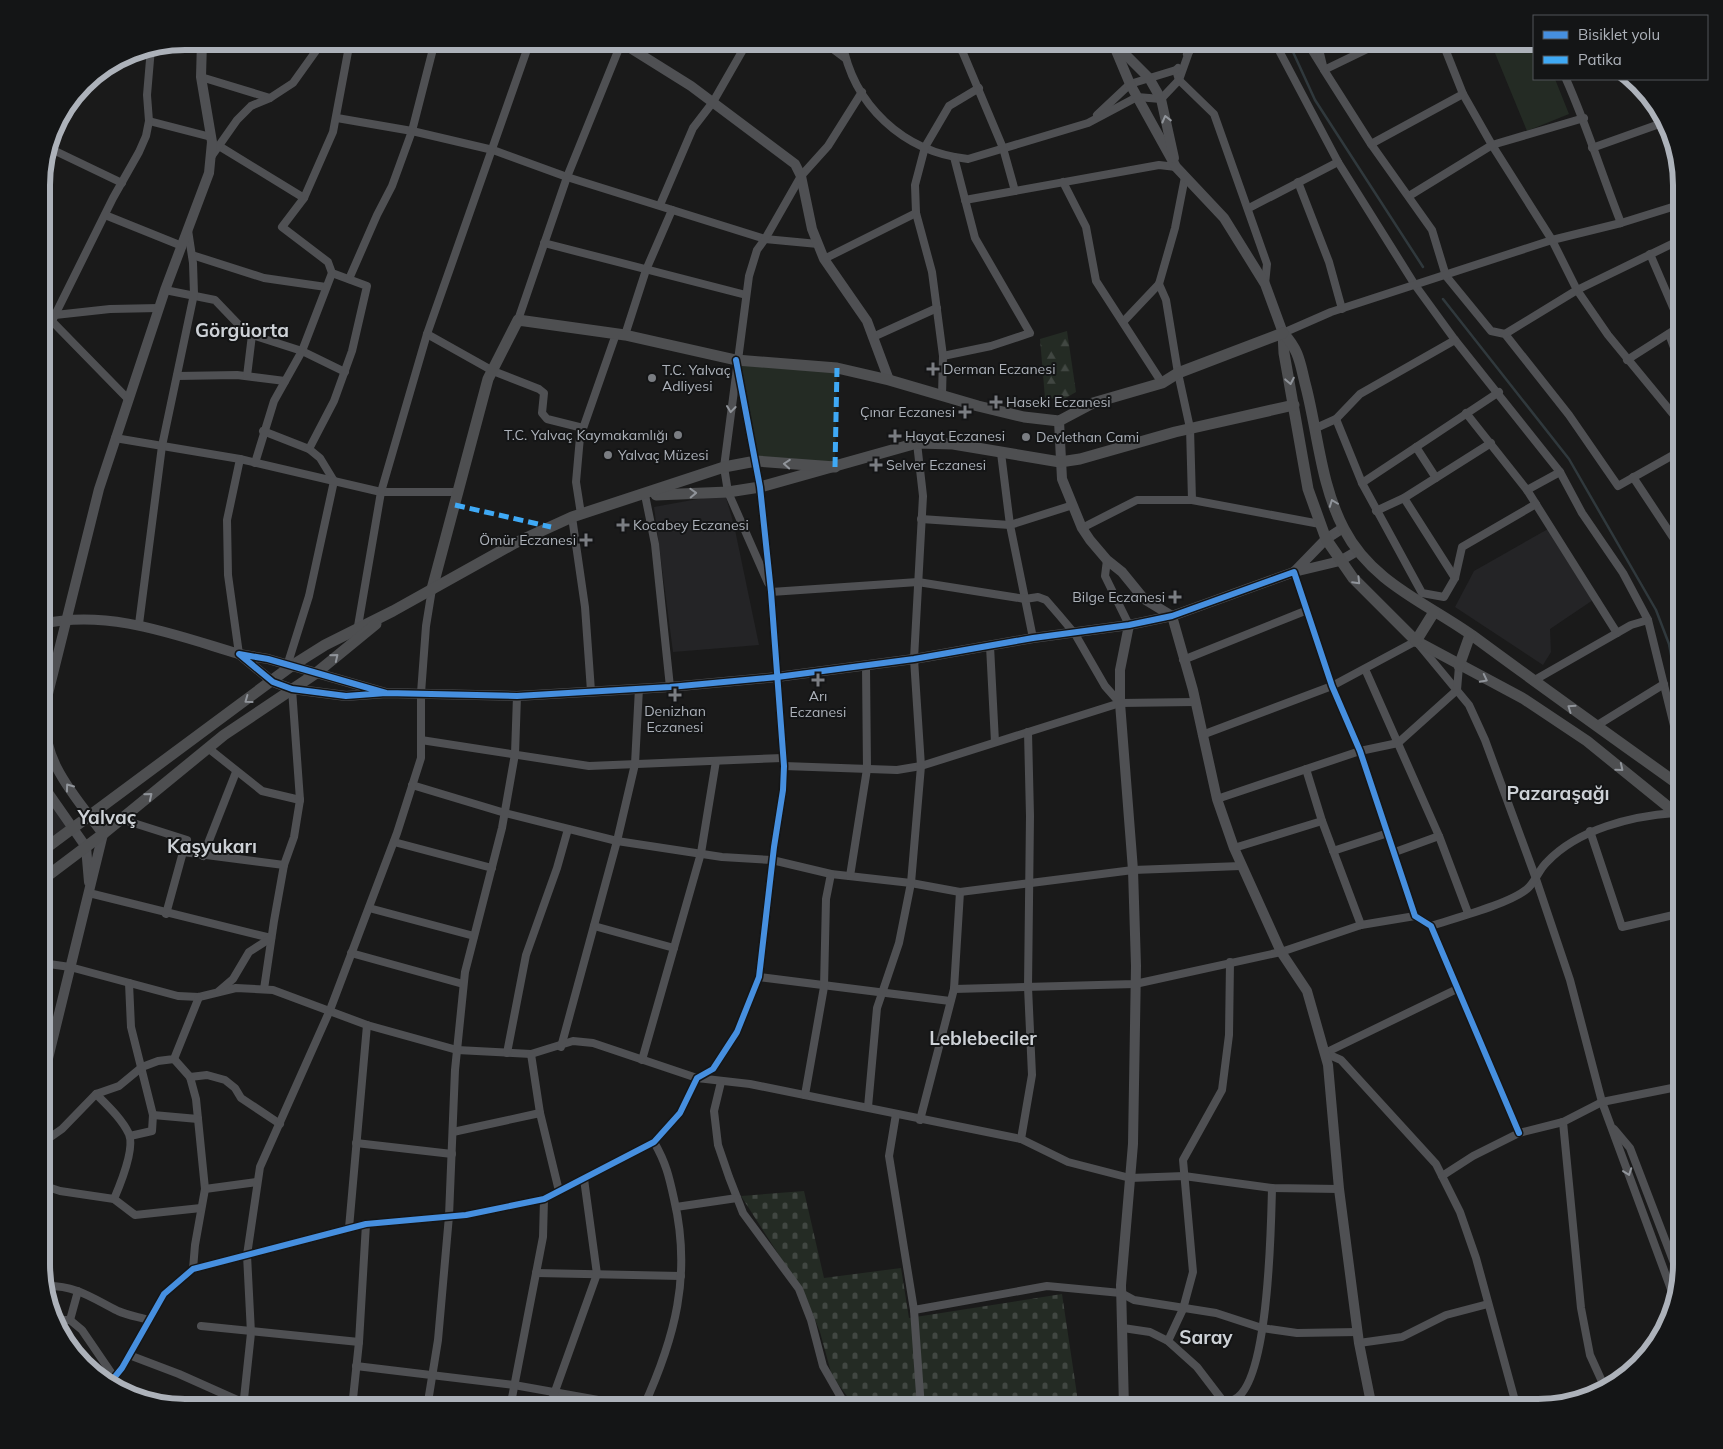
<svg xmlns="http://www.w3.org/2000/svg" width="1723" height="1449" viewBox="0 0 1723 1449" font-family="Mulish,sans-serif">
<style>
.built{fill:#242426}
.forest{fill:url(#forest-firs)}
.cemetery{fill:url(#cemetery-stones)}
.park{fill:#242b24}
.lines{fill:none;stroke-linecap:round;stroke-linejoin:round}
.stream{stroke:#30393d;stroke-width:2.5}
.minor{stroke:#4f5053;stroke-width:8}
.tertiary{stroke:#4f5053;stroke-width:10}
.secondary{stroke:#4e4f51;stroke-width:11}
.quiet{stroke:#3fa9f5;stroke-width:5;stroke-dasharray:10 5;stroke-linecap:butt}
.cycleway-casing{stroke:#141516;stroke-width:9}
.cycleway{stroke:#468fdf;stroke-width:6}
.oneway{stroke:#91959b}
.oneway2{stroke:#90949a}
.poi-dot{fill:#7a7d82;stroke:#141516;stroke-width:2}
.labels{text-anchor:middle;stroke-width:4;stroke-linejoin:round;paint-order:stroke}
.poi-label{font-size:14px;fill:#adb2ba;stroke:#141516;text-anchor:start}
.district-label{font-size:19px;font-weight:bold;fill:#cdd1d6;stroke:#141516}
.rim{fill:none;stroke:#adb2ba;stroke-width:6}
</style>
<defs>
<pattern id="forest-firs" width="22" height="20" patternUnits="userSpaceOnUse" patternTransform="scale(1.25)"><rect width="22" height="20" fill="#242b24"/><path d="M5 1l3.5 6h-7zM16 11l3.5 6h-7z" fill="#414742"/></pattern>
<pattern id="cemetery-stones" width="16" height="16" patternUnits="userSpaceOnUse" patternTransform="scale(1.25)"><rect width="16" height="16" fill="#242b24"/><path d="M2 7V4a2 2 0 0 1 4 0v3zM10 15v-3a2 2 0 0 1 4 0v3z" fill="#414742"/></pattern>
</defs>
<rect width="100%" height="100%" fill="#1a1a1a"/>
<g class="built">
<polygon points="725,494 734,525 759,645 673,652 654,507"/>
<polygon points="1548,529 1593,600 1550,629 1551,652 1543,665 1455,607 1474,571"/>
<polygon points="48,797 69,827 42,846 42,798"/>
</g>
<polygon class="forest" points="1067,331 1076,392 1064,399 1045,398 1040,339"/>
<polygon class="cemetery" points="804,1191 824,1278 901,1268 909,1318 1062,1294 1079,1408 856,1408 832,1376 820,1332 806,1297 741,1196"/>
<g class="park">
<polygon points="1490,41 1534,41 1534,79 1555,79 1569,114 1527,131"/>
<polygon points="736,360 837,368 835,467 756,461"/>
</g>
<g class="lines">
<g class="stream">
<polyline points="1288,41 1315,100 1423,267"/>
<polyline points="1443,299 1569,459 1656,610 1669,644 1682,713"/>
</g>
<g class="minor">
<polyline points="811,41 833,49 845,58"/>
<path d="M842 41C853 105 903 152 968 159L1088 123 1137 97 1161 99 1179 80 1189 52"/>
<polyline points="958,41 1003,148 1015,191"/>
<polyline points="1274,41 1338,162 1415,285 1455,340 1560,472 1582,513 1623,573 1648,620 1682,758"/>
<polyline points="1306,41 1324,70 1384,41"/>
<polyline points="1317,41 1324,70 1371,144 1432,230 1446,276 1491,331 1505,334 1569,415 1618,486 1682,450"/>
<polyline points="1442,41 1463,94 1492,145 1552,240 1577,290 1608,335 1682,425"/>
<polyline points="961,50 982,41"/>
<polyline points="1187,54 1198,41"/>
<polyline points="1176,70 1179,80 1214,114 1267,264 1265,284"/>
<polyline points="201,77 270,98"/>
<path d="M1566 79C1587 126 1602 175 1621 223"/>
<polyline points="1097,115 1130,84 1176,70 1178,68"/>
<polyline points="337,118 412,131 493,150 567,177 765,239 818,244"/>
<polyline points="149,121 211,137"/>
<polyline points="1371,144 1463,94"/>
<polyline points="219,146 304,198"/>
<polyline points="49,148 122,183"/>
<polyline points="1592,148 1665,122"/>
<polyline points="211,157 237,120 251,106 270,98 293,83 323,41"/>
<polyline points="1063,182 1086,227 1096,281 1162,383"/>
<polyline points="1298,182 1329,262 1342,309"/>
<polyline points="1409,196 1492,145 1584,118"/>
<polyline points="965,200 1159,165 1176,167"/>
<polyline points="660,205 693,128 713,102 748,41"/>
<polyline points="1249,208 1338,162"/>
<polyline points="105,215 182,246"/>
<polyline points="544,243 746,295"/>
<polyline points="1650,254 1681,326"/>
<polyline points="192,255 264,278 326,287"/>
<polyline points="824,259 916,213"/>
<polyline points="349,279 377,215 392,186 412,131 435,41"/>
<polyline points="1159,284 1166,300 1178,373 1190,428 1192,500"/>
<polyline points="165,290 215,300 238,324 252,335 302,351 345,372"/>
<polyline points="42,311 128,399"/>
<polyline points="55,315 110,309 159,308"/>
<polyline points="518,320 567,177 622,41"/>
<polyline points="52,321 113,198 139,152 146,136 149,121 147,95 151,48"/>
<polyline points="1123,322 1159,284 1175,228 1185,177"/>
<polyline points="1283,333 1331,312 1552,240 1621,223 1682,204"/>
<polyline points="427,334 493,371 539,389 544,393 542,413 547,419 583,428"/>
<polyline points="1505,334 1577,290 1682,239"/>
<polyline points="1669,334 1682,369"/>
<polyline points="625,335 646,270 672,210"/>
<polyline points="873,337 937,308"/>
<polyline points="943,356 991,346 1030,333 975,238 954,157"/>
<polyline points="1627,360 1682,325"/>
<polyline points="177,376 237,375 285,381"/>
<polyline points="247,376 252,335"/>
<polyline points="942,396 943,356 932,272 916,213 915,185 925,147 949,106 979,88"/>
<polyline points="1466,413 1527,490 1617,633"/>
<polyline points="1336,419 1362,483 1422,593 1444,597 1455,578 1462,547 1536,504"/>
<polyline points="1316,428 1336,419 1360,394 1455,340"/>
<polyline points="263,431 309,449 320,458 334,481 309,596 287,666"/>
<polyline points="115,438 240,459 381,492 458,492"/>
<polyline points="1416,447 1436,478"/>
<polyline points="309,449 334,401 352,351 367,286 332,273 328,262 282,227 304,198 333,132 350,41"/>
<polyline points="1001,453 1010,525 1033,638"/>
<polyline points="255,463 274,401 302,351 332,273"/>
<polyline points="1633,477 1682,551"/>
<polyline points="1362,483 1499,392"/>
<polyline points="1527,490 1560,472"/>
<polyline points="645,495 655,544 670,687"/>
<polyline points="1404,498 1455,578"/>
<polyline points="1376,511 1404,498 1491,443"/>
<polyline points="581,514 576,482 580,437 616,334"/>
<polyline points="572,517 585,607 591,691"/>
<polyline points="921,519 1010,525 1073,505"/>
<polyline points="1082,528 1137,500 1192,500 1320,524"/>
<polyline points="1107,560 1105,576 1129,625"/>
<polyline points="1294,572 1332,686 1360,751 1415,916 1431,926 1519,1133"/>
<polyline points="768,583 728,492 724,467 749,276 757,250 765,239 801,176 828,146 862,92"/>
<polyline points="771,592 918,582 1025,599 1038,597 1046,600 1059,615 1075,634 1105,686 1120,703"/>
<polyline points="139,624 162,446 194,294 193,263 188,230"/>
<polyline points="357,632 381,492 427,334 530,41"/>
<polyline points="990,646 995,742"/>
<polyline points="239,654 228,575 227,520 240,459"/>
<polyline points="1183,660 1305,611"/>
<polyline points="1365,669 1439,836 1468,913"/>
<polyline points="1533,681 1631,625 1648,620"/>
<polyline points="1596,726 1664,684"/>
<polyline points="1202,735 1332,686 1416,641 1469,705 1485,740 1535,876 1570,980 1602,1102 1675,1300"/>
<polyline points="421,740 589,766 783,758"/>
<polyline points="208,748 262,791 300,800"/>
<polyline points="784,766 897,770 921,766 1120,703 1195,702"/>
<polyline points="1306,769 1322,821 1361,925"/>
<polyline points="412,785 505,813 617,841 722,857 772,860 831,874 911,883 960,892 1133,870 1241,866"/>
<polyline points="1217,799 1360,751 1398,743 1457,690 1459,666"/>
<polyline points="121,819 187,840 183,852"/>
<polyline points="1590,831 1622,927 1682,913"/>
<polyline points="394,842 492,868"/>
<polyline points="1682,843 1675,813 1682,804"/>
<polyline points="1234,848 1322,821"/>
<polyline points="1333,851 1388,833"/>
<polyline points="1395,852 1439,836"/>
<polyline points="203,856 236,772"/>
<polyline points="850,876 867,769 866,666"/>
<polyline points="89,893 271,938"/>
<polyline points="369,908 474,936"/>
<polyline points="166,914 183,852 284,865"/>
<polyline points="594,926 674,948"/>
<path d="M1431 926C1455 918 1509 904 1527 889 1535 883 1539 869 1547 862 1578 829 1632 816 1675 813"/>
<polyline points="351,953 463,984"/>
<polyline points="42,963 70,967 178,996 199,997 236,988 273,990 367,1025 457,1050 531,1054 573,1041 593,1043 697,1078 750,1084 1021,1139 1068,1162 1130,1178 1184,1176 1272,1188 1339,1189"/>
<polyline points="759,977 950,1001"/>
<polyline points="129,983 131,1027 153,1115 152,1131 130,1136"/>
<polyline points="264,989 274,921 284,865 294,837 300,800 292,689"/>
<polyline points="954,989 1135,984 1281,952 1361,925 1415,916"/>
<polyline points="219,991 233,979 249,952 271,938"/>
<polyline points="42,1020 56,1023"/>
<polyline points="561,1047 617,841 635,764 639,688"/>
<polyline points="507,1053 526,955 557,868 568,829"/>
<polyline points="1325,1053 1341,1060 1436,1164 1460,1212 1476,1258 1517,1408"/>
<polyline points="1325,1053 1457,989"/>
<polyline points="531,1054 540,1113 559,1191"/>
<polyline points="174,1059 190,1077 196,1099 205,1189 195,1245 193,1269"/>
<polyline points="642,1060 701,853 716,761"/>
<polyline points="190,1077 207,1075 225,1080 235,1088 241,1098 280,1124"/>
<polyline points="721,1082 714,1111 718,1145 729,1177 743,1213 799,1289 811,1320 823,1366 847,1408"/>
<path d="M96 1094C108 1106 122 1119 129 1134 135 1149 120 1185 114 1199"/>
<polyline points="805,1095 824,987 826,899 831,874"/>
<polyline points="868,1107 877,1008 899,943 911,883 921,766 914,659 923,496 917,443"/>
<polyline points="896,1114 889,1156 914,1310 1047,1286 1121,1293 1134,1300 1216,1313 1262,1328 1297,1333 1358,1332"/>
<polyline points="153,1115 198,1119"/>
<polyline points="920,1120 954,989 960,892"/>
<polyline points="1563,1122 1581,1308 1590,1355 1605,1388"/>
<polyline points="1614,1129 1630,1148 1679,1276"/>
<polyline points="453,1132 540,1113"/>
<polyline points="1021,1139 1032,1075 1028,987 1030,816 1028,732"/>
<polyline points="42,1143 62,1129 96,1094 119,1086 142,1067 158,1061 174,1059 199,997"/>
<polyline points="356,1143 452,1154"/>
<polyline points="1442,1176 1473,1156 1519,1133 1563,1122 1602,1102 1682,1086"/>
<polyline points="42,1185 60,1191 114,1199 135,1215 201,1208"/>
<polyline points="205,1189 257,1182"/>
<polyline points="676,1207 737,1198"/>
<polyline points="349,1228 367,1025"/>
<polyline points="536,1273 681,1276"/>
<path d="M45 1286C76 1285 92 1298 118 1311 127 1315 138 1317 148 1320"/>
<polyline points="914,1310 921,1408"/>
<polyline points="54,1320 70,1320 82,1330 125,1393"/>
<polyline points="70,1320 78,1291"/>
<polyline points="201,1326 359,1342"/>
<path d="M1123 1328 1150 1332 1168 1341 1197 1367 1223 1401C1227 1400 1232 1401 1235 1399 1269 1381 1271 1226 1272 1188"/>
<polyline points="1168,1341 1183,1309 1193,1272 1183,1160 1222,1090 1229,1035 1230,962"/>
<polyline points="1359,1343 1402,1337 1446,1315 1488,1304"/>
<polyline points="129,1355 179,1374 244,1403"/>
<polyline points="356,1366 514,1385 643,1408"/>
<polyline points="109,1384 122,1368 164,1294 193,1269 366,1224 466,1215 544,1199 654,1142 680,1113 697,1078 713,1069 737,1032 759,977 774,847 783,790 784,766 771,592 760,487 736,360"/>
<polyline points="243,1408 251,1333 247,1255 260,1167 330,1010 397,833 421,758 421,693 426,626 432,589"/>
<polyline points="352,1408 359,1342 366,1224"/>
<polyline points="427,1408 438,1340 449,1216 455,1070 465,972 502,828 515,754 517,696"/>
<polyline points="510,1408 543,1237 544,1199"/>
<polyline points="549,1408 597,1274 584,1179"/>
<path d="M643 1408C675 1338 692 1275 674 1199 669 1176 666 1163 654 1142"/>
<polyline points="822,1408 843,1403"/>
</g>
<g class="tertiary">
<polyline points="619,41 691,86 795,164 801,176 812,229 824,259 867,321 889,380"/>
<polyline points="1112,41 1130,84 1176,167 1224,218 1265,284 1283,333"/>
<polyline points="1115,44 1149,78 1161,99 1174,158"/>
<polyline points="1059,421 1062,479 1082,528 1090,540 1107,560 1122,572 1144,599 1172,616 1193,690 1217,799 1234,848 1281,952 1307,991 1328,1065 1339,1189 1359,1343 1372,1408"/>
<polyline points="1343,528 1326,539 1294,572 1340,561 1357,551"/>
<path d="M42 624C109 609 175 635 239 654"/>
<polyline points="386,693 268,659 239,654 273,682 292,689 346,696 386,693 517,696 670,687 777,677 914,659 1033,638 1129,625 1172,616 1294,572"/>
<polyline points="42,718 99,489 165,290 209,173 212,142 201,77 202,41"/>
<polyline points="42,780 47,791 86,847 89,882"/>
<path d="M42 1083 103 834C75 796 41 762 45 711"/>
<polyline points="1124,1408 1121,1285 1133,1144 1136,966 1133,870 1120,703 1120,670 1129,625"/>
</g>
<g class="secondary">
<polyline points="1283,333 1284,353 1308,489 1326,539 1353,578 1416,641 1524,699 1587,741 1682,818"/>
<path d="M1283 333C1300 351 1300 364 1306 387 1318 434 1321 486 1344 529 1372 583 1427 603 1473 636 1542 687 1612 737 1682 787"/>
<polyline points="656,495 728,492 760,487 917,443 953,444 1060,462 1080,459 1175,432 1294,405"/>
<polyline points="432,589 488,379 518,320 625,335 736,360 837,368 889,380 978,406 1024,417 1059,421 1093,403 1162,383 1178,373 1283,333"/>
<polyline points="1416,641 1434,612"/>
<polyline points="1459,666 1470,635"/>
<polyline points="42,851 290,667 325,645 393,611 515,543 572,517 724,467 756,461 835,467"/>
<polyline points="42,880 103,834 224,735 315,674 376,624"/>
</g>
<g class="quiet">
<polyline points="835,467 837,368"/>
<polyline points="455,505 551,527"/>
</g>
<defs>
<g id="cycleway">
<polyline points="386,693 268,659 239,654 273,682 292,689 346,696 386,693 517,696 670,687 777,677 914,659 1033,638 1129,625 1172,616 1294,572 1332,686 1360,751 1415,916 1431,926 1519,1133"/>
<polyline points="109,1384 122,1368 164,1294 193,1269 366,1224 466,1215 544,1199 654,1142 680,1113 697,1078 713,1069 737,1032 759,977 774,847 783,790 784,766 771,592 760,487 736,360"/>
</g>
</defs>
<use href="#cycleway" class="cycleway-casing"/>
<use href="#cycleway" class="cycleway"/>
</g>
<defs><path id="oneway-chevron" d="M-2-3.5L2.5 0L-2 3.5" fill="none" stroke-width="1.6" stroke-linecap="round" stroke-linejoin="round" transform="scale(1.25)"/></defs>
<g class="oneway">
<use href="#oneway-chevron" transform="translate(1166 119) rotate(-104)"/>
<use href="#oneway-chevron" transform="translate(731 409) rotate(97)"/>
<use href="#oneway-chevron" transform="translate(69 787) rotate(-126)"/>
<use href="#oneway-chevron" transform="translate(1628 1172) rotate(70)"/>
</g>
<g class="oneway2">
<use href="#oneway-chevron" transform="translate(1290 381) rotate(79)"/>
<use href="#oneway-chevron" transform="translate(787 464) rotate(-176)"/>
<use href="#oneway-chevron" transform="translate(693 493) rotate(-2)"/>
<use href="#oneway-chevron" transform="translate(1333 503) rotate(-111)"/>
<use href="#oneway-chevron" transform="translate(1357 581) rotate(46)"/>
<use href="#oneway-chevron" transform="translate(335 657) rotate(-39)"/>
<use href="#oneway-chevron" transform="translate(1484 679) rotate(27)"/>
<use href="#oneway-chevron" transform="translate(248 700) rotate(144)"/>
<use href="#oneway-chevron" transform="translate(1571 708) rotate(-145)"/>
<use href="#oneway-chevron" transform="translate(1620 768) rotate(39)"/>
<use href="#oneway-chevron" transform="translate(149 796) rotate(-39)"/>
</g>
<g class="poi-dot">
<path d="M930.5 361.5h5v5h5v5h-5v5h-5v-5h-5v-5h5z"/>
<circle cx="652" cy="378" r="5"/>
<path d="M993.5 394.5h5v5h5v5h-5v5h-5v-5h-5v-5h5z"/>
<path d="M962.5 404.5h5v5h5v5h-5v5h-5v-5h-5v-5h5z"/>
<circle cx="678" cy="435" r="5"/>
<path d="M892.5 428.5h5v5h5v5h-5v5h-5v-5h-5v-5h5z"/>
<circle cx="1026" cy="437" r="5"/>
<circle cx="608" cy="455" r="5"/>
<path d="M873.5 457.5h5v5h5v5h-5v5h-5v-5h-5v-5h5z"/>
<path d="M620.5 517.5h5v5h5v5h-5v5h-5v-5h-5v-5h5z"/>
<path d="M583.5 532.5h5v5h5v5h-5v5h-5v-5h-5v-5h5z"/>
<path d="M1172.5 589.5h5v5h5v5h-5v5h-5v-5h-5v-5h5z"/>
<path d="M815.5 672.5h5v5h5v5h-5v5h-5v-5h-5v-5h5z"/>
<path d="M672.5 687.5h5v5h5v5h-5v5h-5v-5h-5v-5h5z"/>
</g>
<g class="labels">
<g class="poi-label">
<text x="943" y="374">Derman Eczanesi</text>
<text x="662" y="375">T.C. Yalvaç<tspan x="662" dy="16">Adliyesi</tspan></text>
<text x="1006" y="407">Haseki Eczanesi</text>
<text x="955" y="417" text-anchor="end">Çınar Eczanesi</text>
<text x="668" y="440" text-anchor="end">T.C. Yalvaç Kaymakamlığı</text>
<text x="905" y="441">Hayat Eczanesi</text>
<text x="1036" y="442">Devlethan Cami</text>
<text x="618" y="460">Yalvaç Müzesi</text>
<text x="886" y="470">Selver Eczanesi</text>
<text x="633" y="530">Kocabey Eczanesi</text>
<text x="576" y="545" text-anchor="end">Ömür Eczanesi</text>
<text x="1165" y="602" text-anchor="end">Bilge Eczanesi</text>
<text x="818" y="701" text-anchor="middle">Arı<tspan x="818" dy="16">Eczanesi</tspan></text>
<text x="675" y="716" text-anchor="middle">Denizhan<tspan x="675" dy="16">Eczanesi</tspan></text>
</g>
<g class="district-label">
<text x="242" y="337">Görgüorta</text>
<text x="1558" y="800">Pazaraşağı</text>
<text x="107" y="824">Yalvaç</text>
<text x="212" y="853">Kaşyukarı</text>
<text x="983" y="1045">Leblebeciler</text>
<text x="1206" y="1344">Saray</text>
</g>
</g>
<path d="M0 0H1723V1449H0ZM185 50H1538A135 135 0 0 1 1673 185V1264A135 135 0 0 1 1538 1399H185A135 135 0 0 1 50 1264V185A135 135 0 0 1 185 50Z" fill="#141516" fill-rule="evenodd"/>
<path class="rim" d="M185 50H1538A135 135 0 0 1 1673 185V1264A135 135 0 0 1 1538 1399H185A135 135 0 0 1 50 1264V185A135 135 0 0 1 185 50Z"/>
<rect x="1533" y="15" width="175" height="65" fill="#141516" stroke="#515458"/>
<rect x="1543" y="31" width="25" height="8" fill="#468fdf" stroke="#515458"/>
<text x="1578" y="40" font-size="15" fill="#adb2ba">Bisiklet yolu</text>
<rect x="1543" y="56" width="25" height="8" fill="#3fa9f5" stroke="#515458"/>
<text x="1578" y="65" font-size="15" fill="#adb2ba">Patika</text>
</svg>
